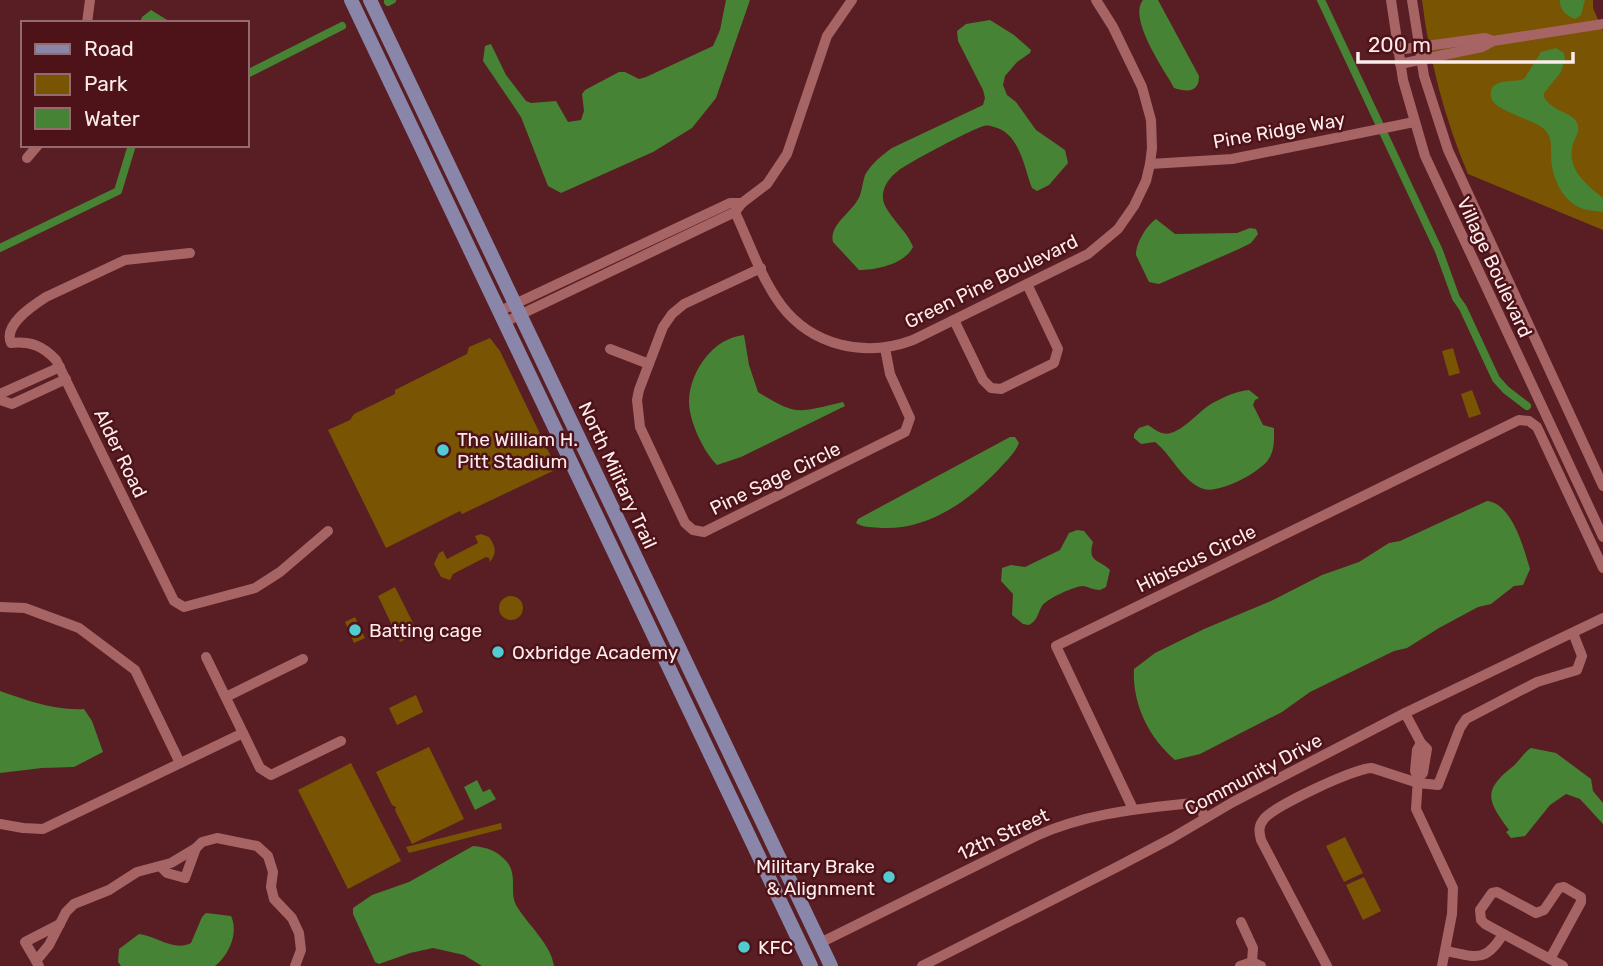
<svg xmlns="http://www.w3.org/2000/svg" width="1603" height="966" viewBox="0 0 1603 966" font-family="Rubik,sans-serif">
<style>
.green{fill:#785403}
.water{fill:#468334}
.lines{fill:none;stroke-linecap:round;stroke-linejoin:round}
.canal{stroke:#468334;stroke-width:8}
.minor{stroke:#a76465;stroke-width:10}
.major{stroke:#8a86aa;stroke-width:14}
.poi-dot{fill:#51ccd1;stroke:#4d1319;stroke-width:2.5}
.labels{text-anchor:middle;stroke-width:5;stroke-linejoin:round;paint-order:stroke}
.street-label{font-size:19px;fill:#fcecec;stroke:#4d1319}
.poi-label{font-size:19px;fill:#fcecec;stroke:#4d1319;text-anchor:start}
</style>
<rect width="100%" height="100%" fill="#591e23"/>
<g class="green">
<path d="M1422 0H1593V8L1603 31V230L1468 174C1445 120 1429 59 1422 0Z"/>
<polygon points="490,338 500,351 557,469 462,514 460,511 386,548 328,430 350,420 354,414 395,394 395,390 467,354 469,347"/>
<polygon points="1453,348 1460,373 1449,376 1442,351"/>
<polygon points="1472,390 1481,414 1469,418 1461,394"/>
<path d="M481 534 489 537C496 547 497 553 490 562L489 558 486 557 453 574 450 580 441 577 434 564 439 553 443 551 447 559 478 543 475 536Z"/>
<polygon points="395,587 418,633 400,642 378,596"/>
<circle cx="511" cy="608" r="12"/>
<polygon points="355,617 365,638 354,643 345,622"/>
<polygon points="416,695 423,712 397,725 389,708"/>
<polygon points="429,747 464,819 412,844 395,810 396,807 392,805 376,772"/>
<polygon points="351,763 401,861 348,889 298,790"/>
<polygon points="501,823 502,829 409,853 406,847"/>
<polygon points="1345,837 1363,873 1344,882 1326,846"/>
<polygon points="1364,877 1381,911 1363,920 1346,885"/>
</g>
<g class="water">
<polygon points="726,0 750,0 716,98 692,128 653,152 561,193 548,186 521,117 483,61 485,46 491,44 506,75 526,101 531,103 556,101 568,122 581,120 584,111 582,94 585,90 619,72 625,72 639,79 646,77 713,46 720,30"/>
<path d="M1143 0H1158L1199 76C1199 93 1187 92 1174 88L1169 79C1159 62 1129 17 1143 0Z"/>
<path d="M1560 0H1585L1581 15 1575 19C1566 16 1559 9 1560 0Z"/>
<polygon points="151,10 172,23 140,23 142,17"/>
<path d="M990 20 1014 35 1031 50 1030 53 1017 62 1005 76 1003 85 1007 95 1016 102 1036 130 1065 150 1068 163 1049 185 1037 191 1032 188C1024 168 1020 133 994 127 991 126 987 125 984 126 974 128 906 164 898 171 890 177 882 187 883 198 883 212 908 231 913 247 905 264 876 270 859 270L833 242C829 226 849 214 857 201 862 194 862 184 865 175 871 164 882 155 892 148L983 105 985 98 983 90 958 41 957 31 966 24Z"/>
<path d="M1556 48 1564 53 1565 59 1561 72 1544 93V97C1552 112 1573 112 1577 123 1581 131 1575 137 1573 144 1566 169 1586 184 1603 198V212C1598 211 1592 211 1587 210 1563 205 1551 177 1551 155 1551 146 1552 137 1545 130 1535 119 1494 112 1491 97 1488 77 1514 83 1524 79L1541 52Z"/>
<path d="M1156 219 1175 234 1237 233 1250 228 1256 229 1258 234 1251 243 1239 249 1159 284 1149 282 1136 255C1136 243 1146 226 1156 219Z"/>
<path d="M744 335 749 365 758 392C798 417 799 412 843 402L845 406 741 457 717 465C703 451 689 421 689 401 690 371 713 338 744 335Z"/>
<path d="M1249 390 1259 398 1255 400 1253 405 1263 425 1274 428C1274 440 1275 450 1268 460 1259 473 1216 496 1201 488 1181 479 1171 454 1155 442L1141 444 1134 438V434L1139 428 1148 425C1152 427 1157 432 1162 433 1177 438 1196 414 1208 406 1219 399 1235 391 1249 390Z"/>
<path d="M1010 437H1015L1019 443C1015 453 1007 460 999 469 969 501 928 530 882 528 873 527 863 528 856 523L858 519Z"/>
<path d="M1487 501C1512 503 1524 549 1530 569L1523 585 1514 586 1491 604 1478 607 1439 628 1407 648 1394 651 1310 692 1282 712 1200 754 1175 760C1149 738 1132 704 1134 669L1155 653 1204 629 1271 601 1322 575 1359 562 1389 543 1400 541Z"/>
<path d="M1077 530 1084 531 1093 542C1087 563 1099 559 1110 570L1106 587 1100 590C1094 590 1089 587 1083 586 1075 586 1046 599 1042 606 1037 614 1038 620 1029 625L1023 624 1012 615 1013 594 1001 581 1002 568 1011 565 1025 567 1060 550 1069 533Z"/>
<path d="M0 691C26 700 56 711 84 709L92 721 103 752 74 767 42 768 0 773Z"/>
<path d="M1531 748 1556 753 1591 779 1593 791 1603 803V824L1580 799 1566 794 1550 805 1525 836 1511 838 1506 832 1509 830C1488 802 1482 791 1511 768 1519 762 1523 753 1531 748Z"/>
<polygon points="477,780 483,792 490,789 496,799 475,810 464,787"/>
<path d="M473 846C486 847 498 851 507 862 518 876 509 892 516 905 527 924 551 944 554 966H482L464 955 433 948 410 953 379 964 375 962 353 914V908L372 895 409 882Z"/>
<path d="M206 913 231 916C239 933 229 955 215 966H121L118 962 119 949 139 934C157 936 174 952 191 943L202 917Z"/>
</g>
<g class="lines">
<g class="canal">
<polyline points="1321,0 1439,251 1456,298 1463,308 1496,379 1506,390 1527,406"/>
<polyline points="388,2 392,0"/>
<polyline points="247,74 342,26"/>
<polyline points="0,248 118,191 132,145"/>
</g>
<g class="minor">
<polyline points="1391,0 1403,80 1425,156 1603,537"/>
<polyline points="1412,0 1424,76 1448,150 1603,486"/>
<polyline points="87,23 90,0"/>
<polyline points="1397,50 1485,38 1493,41"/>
<polyline points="1400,64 1482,47 1493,41 1603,24"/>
<polyline points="27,158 38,145"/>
<polyline points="1150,164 1232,159 1414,122"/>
<path d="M735 212C749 242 761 278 781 305 812 346 865 358 913 340L1088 254 1118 229 1134 206 1146 181 1150 164 1152 148 1151 120 1142 87 1113 27 1096 0"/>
<path d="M190 253 125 260 46 297C32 306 3 325 11 343 31 341 43 346 56 360L174 601 184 607 255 588 280 572 328 531"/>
<polyline points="761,268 684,304 672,314 663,327 639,390 637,400 640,427 685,523 693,530 704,532 905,432 910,418 890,374 885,348"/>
<polyline points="500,311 730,203 742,203"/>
<polyline points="954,320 983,380 991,388 1001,389 1054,363 1058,349 1027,284"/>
<polyline points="505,322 735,212 742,203 767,184 787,154 827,36 852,0"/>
<polyline points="610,349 649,364"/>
<polyline points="0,394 60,367"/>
<polyline points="0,400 12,404 66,379"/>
<polyline points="0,607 25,608 79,628 135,670 180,763"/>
<polyline points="206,657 243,733"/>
<polyline points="226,697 303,659"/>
<polyline points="1405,713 1421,743 1427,749 1423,773 1418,778"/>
<polyline points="1421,743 1417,750 1415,771 1418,778 1416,809 1453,888 1452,914 1442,966"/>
<polyline points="1133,809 1056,646 1519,420 1529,421 1537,427 1603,568"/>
<polyline points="0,824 23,828 43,829 243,733 260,768 271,775 341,741"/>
<polyline points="161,867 167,873 185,878 196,848"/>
<polyline points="1241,922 1253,948 1252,962"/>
<path d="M820 943 1036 836C1086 813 1138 809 1192 803L1201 809 1205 818"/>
<path d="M1446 951C1476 957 1486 963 1503 934"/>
<polyline points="1550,959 1581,902 1581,897 1564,887 1559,888 1544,910 1536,913 1497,892 1492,893 1480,910 1481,920 1485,924 1563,966"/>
<polyline points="36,961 49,945 66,912 74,904 109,890 137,872 171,863 196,848 202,842 217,838 257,846 268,856 273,872 271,887 274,899 292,918 299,933 301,950 295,966"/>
<polyline points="39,966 25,942 60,924"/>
<polyline points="922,966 1117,867 1172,838 1233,802 1405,713 1603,618"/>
<polyline points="1240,966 1252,962 1261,966"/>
<path d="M1327 966 1261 840C1259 832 1258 826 1264 819 1274 806 1355 768 1372 768L1418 783 1438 785 1460 728 1466 719 1537 682 1577 670 1582 656 1573 633"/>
</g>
<g class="major">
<polyline points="351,0 811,966"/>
<polyline points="370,0 831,966"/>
</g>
</g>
<g class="poi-dot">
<circle cx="443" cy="450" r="7"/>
<circle cx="355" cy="630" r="7"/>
<circle cx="498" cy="652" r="7"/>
<circle cx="889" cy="877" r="7"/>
<circle cx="744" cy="947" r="7"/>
</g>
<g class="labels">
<g class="street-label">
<text transform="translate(1279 130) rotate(-10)" y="7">Pine Ridge Way</text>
<text transform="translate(1495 267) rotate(65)" y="7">Village Boulevard</text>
<text transform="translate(991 281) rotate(-26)" y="7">Green Pine Boulevard</text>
<text transform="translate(121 453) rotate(64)" y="7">Alder Road</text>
<text transform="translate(618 475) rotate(65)" y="7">North Military Trail</text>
<text transform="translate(775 478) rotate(-26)" y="7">Pine Sage Circle</text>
<text transform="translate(1196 558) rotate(-26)" y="7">Hibiscus Circle</text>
<text transform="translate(1253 774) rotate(-28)" y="7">Community Drive</text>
<text transform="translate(1003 834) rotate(-25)" y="7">12th Street</text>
</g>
<g class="poi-label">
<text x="457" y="446">The William H.<tspan x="457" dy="22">Pitt Stadium</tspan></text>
<text x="369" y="637">Batting cage</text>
<text x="512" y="659">Oxbridge Academy</text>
<text x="875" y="873" text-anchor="end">Military Brake<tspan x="875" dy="22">&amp; Alignment</tspan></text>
<text x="758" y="954">KFC</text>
</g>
</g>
<rect x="21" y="21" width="228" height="126" fill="#4d1319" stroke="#936a6d" stroke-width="2"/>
<rect x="35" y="44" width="35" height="10" fill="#8a86aa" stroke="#936a6d" stroke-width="2"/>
<text x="84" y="56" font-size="21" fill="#fcecec">Road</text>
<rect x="35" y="74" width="35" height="21" fill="#785403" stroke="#936a6d" stroke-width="2"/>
<text x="84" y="91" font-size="21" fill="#fcecec">Park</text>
<rect x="35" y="108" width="35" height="21" fill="#468334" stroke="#936a6d" stroke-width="2"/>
<text x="84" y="126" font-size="21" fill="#fcecec">Water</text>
<path d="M1358 52v10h215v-10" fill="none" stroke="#fcecec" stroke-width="3.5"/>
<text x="1368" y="52" font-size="21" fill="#fcecec" stroke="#4d1319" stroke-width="5" paint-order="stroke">200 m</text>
</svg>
